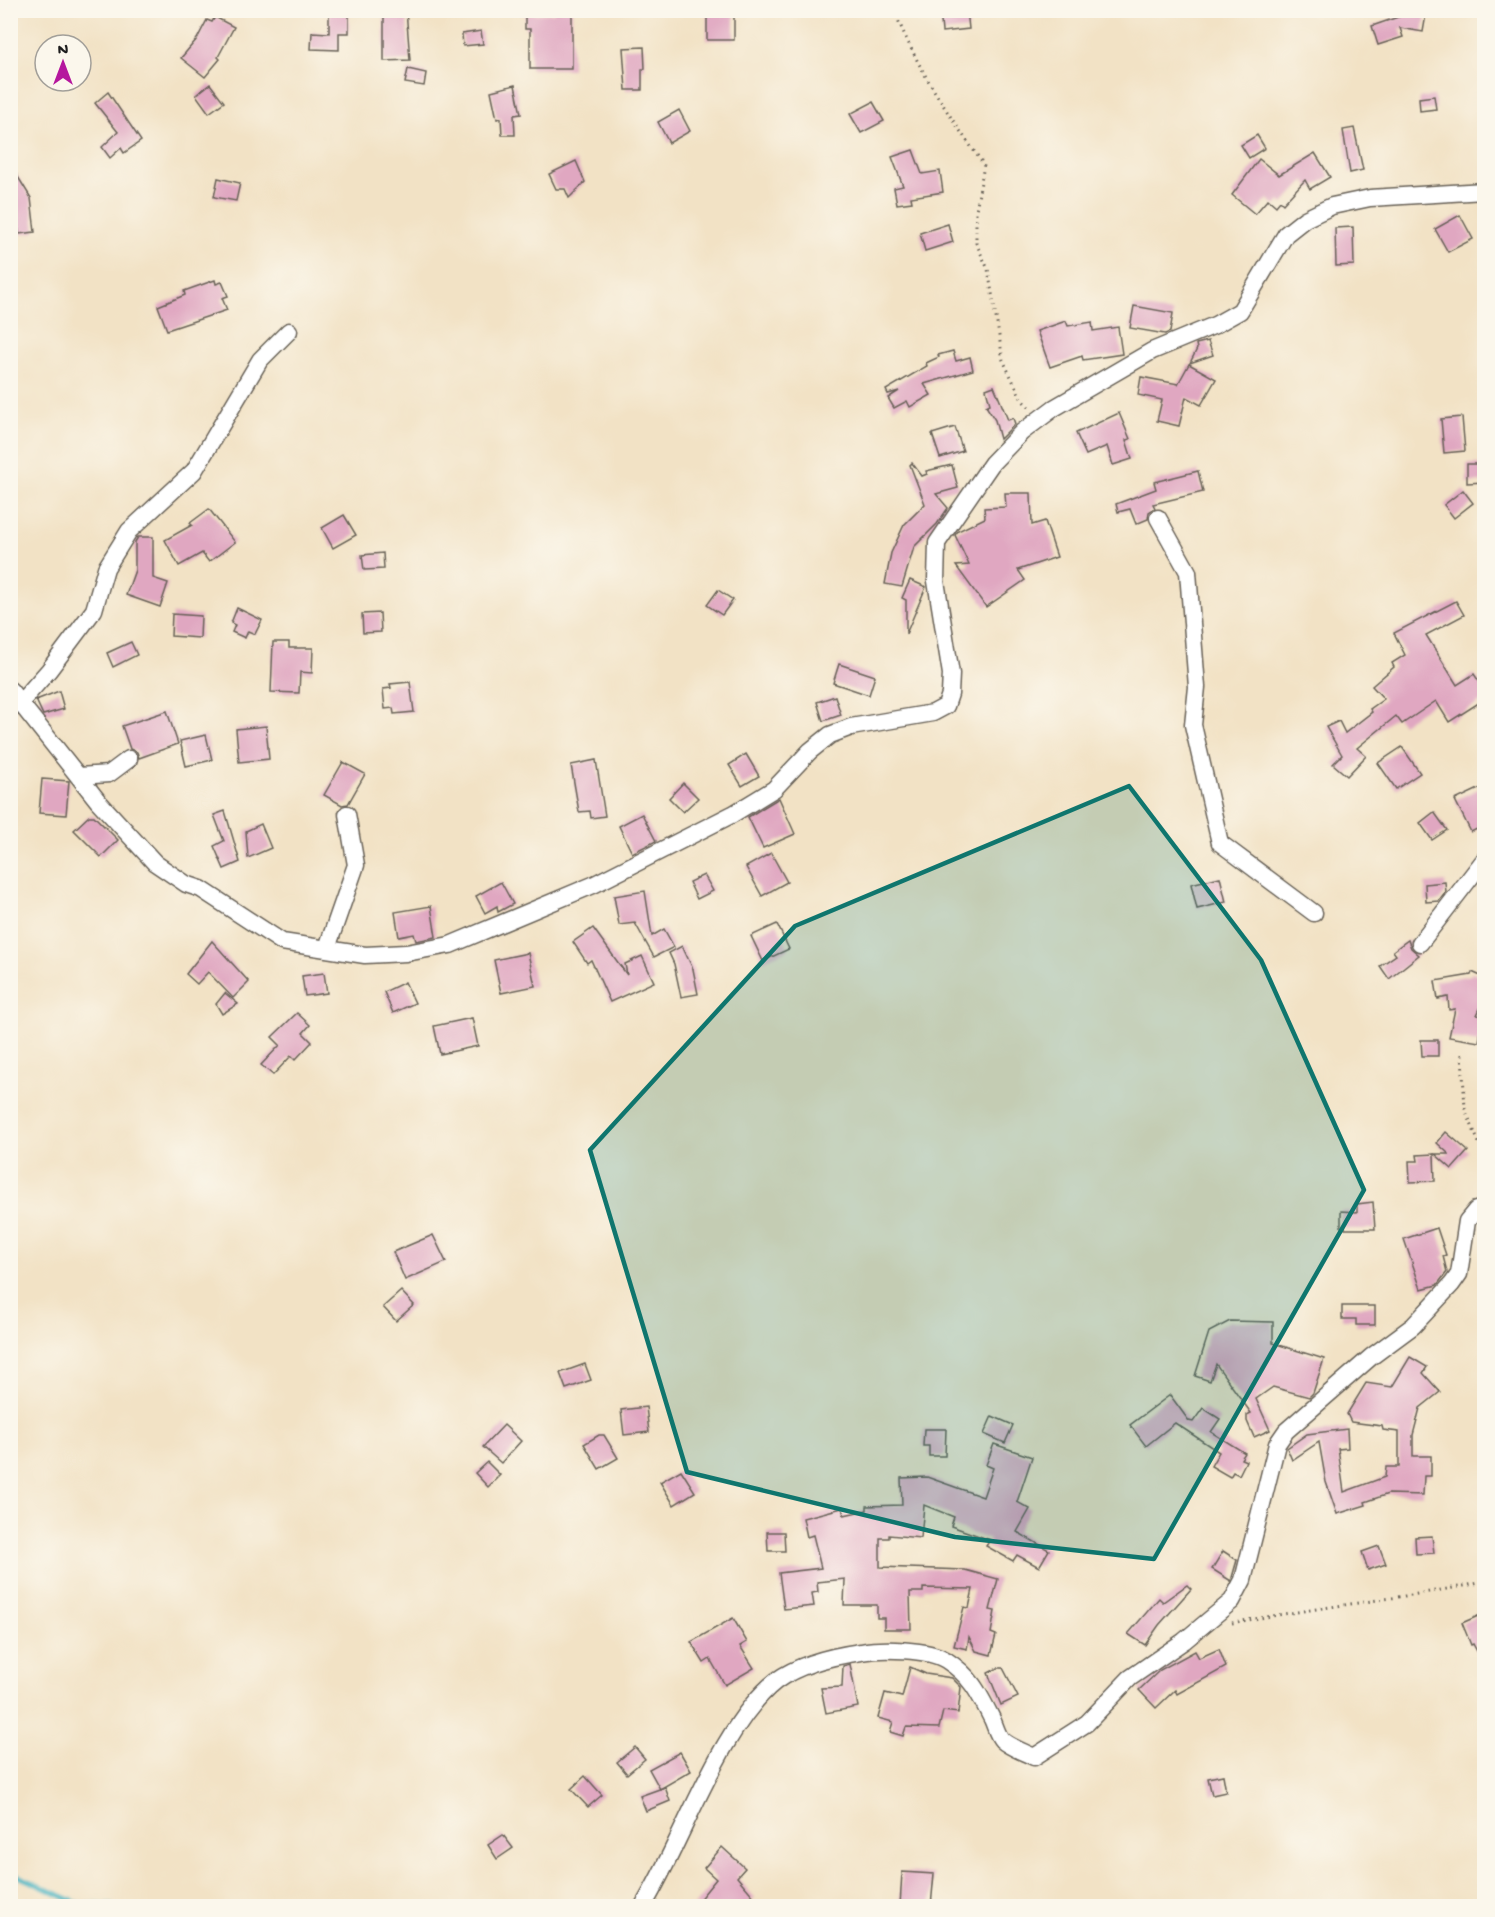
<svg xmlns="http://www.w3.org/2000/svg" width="1495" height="1917" viewBox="0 0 1495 1917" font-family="'Gochi Hand',sans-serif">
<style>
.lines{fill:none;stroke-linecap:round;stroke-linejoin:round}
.stream{stroke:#44b3c0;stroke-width:5}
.building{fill:#e0a7c1}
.minor-casing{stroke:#676157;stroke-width:19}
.path{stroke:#676157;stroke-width:3;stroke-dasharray:1.5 4.5;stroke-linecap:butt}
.minor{stroke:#fff;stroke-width:16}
.marked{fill:#0f766e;fill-opacity:0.2;stroke:#0f766e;stroke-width:4.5;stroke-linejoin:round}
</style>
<rect width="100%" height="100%" fill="#fbf7ec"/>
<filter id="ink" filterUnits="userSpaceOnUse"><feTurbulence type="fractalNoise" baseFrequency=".0167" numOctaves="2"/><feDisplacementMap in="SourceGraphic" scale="12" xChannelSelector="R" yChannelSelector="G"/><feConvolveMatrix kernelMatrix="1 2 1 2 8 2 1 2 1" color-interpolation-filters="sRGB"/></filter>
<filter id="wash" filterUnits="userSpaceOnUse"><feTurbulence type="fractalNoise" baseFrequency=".008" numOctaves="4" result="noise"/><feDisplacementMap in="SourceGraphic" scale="24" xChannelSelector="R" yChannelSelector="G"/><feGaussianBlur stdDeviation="1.35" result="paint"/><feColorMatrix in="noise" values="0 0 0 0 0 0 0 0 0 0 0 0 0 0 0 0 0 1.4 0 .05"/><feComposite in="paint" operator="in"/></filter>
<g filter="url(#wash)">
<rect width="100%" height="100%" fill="#f2e2c5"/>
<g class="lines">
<polyline class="stream" points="10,1872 79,1904 112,1906"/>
</g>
<g id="blocks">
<g class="building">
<polygon points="329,10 349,10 349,33 339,33 339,50 311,49 312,32 329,33"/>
<polygon points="384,10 406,10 410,60 384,61"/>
<polygon points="554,10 572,10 572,69 530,69 530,29 525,29 525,14 554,13"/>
<rect x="707" y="10" width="27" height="30"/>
<polygon points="940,10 967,10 969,29 942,32"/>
<polygon points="1404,12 1426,15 1423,32 1400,28 1403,37 1378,45 1372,26 1404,15"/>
<polygon points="215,17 234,27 218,57 220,59 205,77 181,58 197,39 207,20 212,22"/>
<polygon points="481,31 483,44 463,46 462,34"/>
<polygon points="644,47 645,69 642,69 642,90 626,90 623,48"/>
<polygon points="408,69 426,73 424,86 405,83"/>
<polygon points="210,84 224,102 209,113 196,95"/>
<polygon points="515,85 521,114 514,115 515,135 502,135 501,118 497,119 491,91"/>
<polygon points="108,92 141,141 124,153 121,148 110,158 102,147 118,132 95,103"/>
<polygon points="1434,96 1436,109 1420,111 1419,98"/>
<polygon points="873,102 884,121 861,133 850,114"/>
<polygon points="679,110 690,131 669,143 658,122"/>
<polygon points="1354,128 1363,170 1350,173 1343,130"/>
<polygon points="1257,135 1265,148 1249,158 1241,145"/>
<polygon points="913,150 922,174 940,171 943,192 911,197 912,202 897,204 894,188 903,186 892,157"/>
<polygon points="1315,153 1330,177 1310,189 1305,180 1283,204 1280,201 1276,206 1268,199 1255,214 1232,195 1259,159 1279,175"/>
<polygon points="576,161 585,182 569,198 565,189 556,189 549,174"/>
<polygon points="10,164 31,198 35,232 19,234 17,218 10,206"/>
<polygon points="218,178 240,183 236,201 214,197"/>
<polygon points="1460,215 1473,239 1448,252 1435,229"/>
<polygon points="948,224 953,242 925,251 920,233"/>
<polygon points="1353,227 1354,265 1336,266 1335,228"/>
<polygon points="215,280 216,284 222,282 228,296 222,298 227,310 167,330 158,306 185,295 184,291"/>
<polygon points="1134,306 1173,313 1170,332 1165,334 1130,328"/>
<polygon points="1066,321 1068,326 1092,322 1093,331 1118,327 1122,354 1083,360 1082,356 1050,367 1037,331"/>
<polygon points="1208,341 1213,355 1190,363 1197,349 1196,344"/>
<polygon points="953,351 956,361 970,357 973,370 924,384 931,395 910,407 907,401 894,408 888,398 899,391 888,394 886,390 927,366 926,363 939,357 938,355"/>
<polygon points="1189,364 1216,379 1201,405 1186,397 1179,426 1157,421 1162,400 1138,395 1141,377 1178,384"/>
<polygon points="994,386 1008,420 1013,418 1015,424 1000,439 995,420 986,406 990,404 986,389"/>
<polygon points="1119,413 1130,439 1126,440 1132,459 1113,465 1107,446 1086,455 1076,433"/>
<polygon points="1462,417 1465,451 1444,453 1441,419"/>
<polygon points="955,427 963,451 940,458 932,434"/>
<polygon points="912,463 922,476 927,474 926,471 952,465 958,488 936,494 948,508 937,524 914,547 902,587 885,584 891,553 904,525 925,504 910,465"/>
<polygon points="1467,464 1485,464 1485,482 1467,483"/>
<polygon points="1198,471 1203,492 1153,504 1155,508 1149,512 1148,519 1136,524 1130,509 1118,512 1116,504 1156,489 1154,482"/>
<polygon points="1463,490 1473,503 1454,518 1444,505"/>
<polygon points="1005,493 1031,493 1032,525 1045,521 1057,557 1018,570 1025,580 986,607 956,566 969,565 955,535 958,531 985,518 984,508 1006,507"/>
<polygon points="209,509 235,542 209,562 202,553 179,566 165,540 192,525 190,523"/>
<polygon points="344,515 356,535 333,548 322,528"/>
<polygon points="138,537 153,537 153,578 168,583 160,607 126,595 135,570 135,542"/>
<polygon points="383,553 384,569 364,570 362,555"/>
<polygon points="910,580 926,587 906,634 906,600 902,598"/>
<polygon points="718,590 733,600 722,615 707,605"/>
<polygon points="1456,601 1464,615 1426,635 1457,685 1474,674 1485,690 1485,699 1449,722 1436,701 1402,724 1396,716 1357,748 1366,756 1347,776 1333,764 1342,755 1326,727 1339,721 1345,733 1372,712 1370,709 1384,699 1372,686 1394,667 1392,663 1405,655 1394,633"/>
<polygon points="237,608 262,620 255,634 248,631 245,638 232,632 235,625 231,623"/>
<polygon points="380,613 381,632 363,633 362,614"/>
<polygon points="172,614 201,616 200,638 171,636"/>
<polygon points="131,642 137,655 113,667 107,653"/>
<polygon points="273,642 289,642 289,648 313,648 312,673 300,672 299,693 271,692"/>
<polygon points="839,664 875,676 869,695 833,683"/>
<polygon points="410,682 414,712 394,714 393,708 385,709 383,689 391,688 390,684"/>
<polygon points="59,691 64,709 43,715 36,700"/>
<polygon points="835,696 841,715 823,721 817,702"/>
<polygon points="167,711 178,744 139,758 137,752 130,749 122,726"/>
<polygon points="266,726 269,759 239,762 236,729"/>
<polygon points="206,735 212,760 186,766 180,741"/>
<polygon points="1402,747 1420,773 1396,789 1378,763"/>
<polygon points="746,754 759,776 742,786 729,765"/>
<polygon points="596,760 605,816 591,818 590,811 579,812 571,765"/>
<polygon points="343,762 365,774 348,804 342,805 324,795"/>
<polygon points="42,779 69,781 66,815 39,813"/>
<polygon points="683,783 698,798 683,812 669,798"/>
<polygon points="1485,786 1485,825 1471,832 1455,800"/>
<polygon points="779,798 795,834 763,848 748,817"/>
<polygon points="225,811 240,862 224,869 214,846 224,841 214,815"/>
<polygon points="1434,812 1447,830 1432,840 1420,823"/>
<polygon points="642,814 656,841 632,853 619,826"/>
<polygon points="89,816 94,816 118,840 101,857 74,830"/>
<polygon points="261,824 271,848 248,858 246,831"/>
<polygon points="771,853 787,882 762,896 746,867"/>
<polygon points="704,875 713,891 697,899 689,882"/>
<polygon points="1220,877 1226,902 1197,909 1191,884"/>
<polygon points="501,882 513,904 498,912 497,906 485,913 476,896"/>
<polygon points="1445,882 1446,892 1439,901 1426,902 1425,884"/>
<polygon points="645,891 652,936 664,929 674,947 654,957 635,923 619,925 614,896"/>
<polygon points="431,906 436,937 416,941 414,934 399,937 395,912"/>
<polygon points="777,924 789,949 763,961 751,936"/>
<polygon points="593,928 627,975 625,964 642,956 654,982 610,1002 591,960 587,963 573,942"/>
<polygon points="1408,940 1411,948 1419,955 1389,979 1380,966 1396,955 1393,951"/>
<polygon points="212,941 249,982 233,998 208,972 197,984 186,974"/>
<polygon points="682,946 693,969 698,994 681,997 674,964 669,953"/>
<polygon points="528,953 535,986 501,993 494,960"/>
<polygon points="1472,972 1485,978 1485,998 1477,1015 1483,1016 1479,1042 1449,1037 1455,1009 1449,1010 1448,997 1438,999 1435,981 1471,975"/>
<polygon points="324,973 327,993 305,996 302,976"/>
<polygon points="405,982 415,1003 393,1013 384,992"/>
<polygon points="225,993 238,1004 222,1014 216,1004"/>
<polygon points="297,1013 310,1025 303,1033 312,1042 295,1060 291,1056 273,1075 261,1065 280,1045 272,1037"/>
<polygon points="472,1018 478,1046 440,1054 434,1026"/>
<polygon points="1421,1040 1438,1040 1438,1056 1422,1056"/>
<polygon points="1446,1132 1468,1151 1452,1169 1435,1154 1449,1154 1437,1143"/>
<polygon points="1434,1154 1435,1181 1410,1182 1409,1161 1418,1161 1417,1155"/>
<polygon points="1373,1202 1375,1229 1345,1229 1345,1227 1341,1227 1341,1211 1357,1212 1357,1204"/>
<polygon points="1437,1228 1446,1255 1443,1256 1447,1272 1437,1285 1421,1289 1404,1239"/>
<polygon points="433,1235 446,1262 405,1280 393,1252"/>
<polygon points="401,1291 414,1305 396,1321 383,1307"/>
<polygon points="1342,1306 1375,1306 1375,1325 1356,1325 1356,1319 1342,1319"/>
<polygon points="1230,1321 1273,1322 1273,1343 1324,1359 1313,1393 1309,1397 1273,1387 1256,1399 1270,1430 1254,1437 1247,1421 1247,1415 1251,1413 1216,1364 1210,1381 1195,1376 1209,1332"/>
<polygon points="1410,1357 1427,1367 1423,1373 1440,1392 1420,1408 1413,1435 1413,1456 1431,1456 1431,1476 1424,1476 1423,1495 1388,1494 1365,1502 1366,1505 1337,1514 1326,1482 1319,1442 1292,1460 1287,1448 1307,1434 1347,1429 1348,1448 1338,1449 1344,1492 1385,1477 1386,1467 1399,1467 1399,1432 1383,1430 1382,1426 1351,1422 1347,1414 1366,1383 1392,1387"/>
<polygon points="585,1364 591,1380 566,1389 560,1373"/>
<polygon points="1170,1395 1189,1421 1193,1422 1203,1408 1220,1419 1211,1432 1245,1453 1241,1459 1246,1461 1239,1475 1233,1472 1230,1477 1211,1466 1219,1452 1175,1423 1146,1446 1130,1425"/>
<polygon points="646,1407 649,1432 624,1435 621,1410"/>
<polygon points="992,1416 1013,1425 1005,1443 984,1434"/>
<polygon points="504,1425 521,1441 501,1463 483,1447"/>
<polygon points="924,1429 946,1429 945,1456 929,1456 929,1446 923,1446"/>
<polygon points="599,1435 604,1435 618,1458 599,1469 584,1444"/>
<polygon points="994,1444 1032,1457 1017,1502 1030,1509 1017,1532 1049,1550 1039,1567 1017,1555 1013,1561 986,1546 990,1540 951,1526 954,1517 924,1505 921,1538 889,1535 889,1538 880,1538 880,1567 965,1570 998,1579 990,1610 995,1611 991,1633 996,1635 991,1655 976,1651 969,1637 967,1649 954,1646 964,1607 969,1608 973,1589 923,1588 923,1592 910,1592 911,1629 884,1629 884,1618 877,1618 877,1605 844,1605 845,1579 817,1582 818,1592 812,1593 814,1606 784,1609 779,1573 821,1568 813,1535 807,1537 803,1518 842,1508 844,1515 867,1510 867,1506 902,1505 901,1478 927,1477 983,1497 993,1468 986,1465"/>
<polygon points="487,1462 500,1475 488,1487 475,1473"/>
<polygon points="681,1470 695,1492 674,1505 660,1482"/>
<polygon points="767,1532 784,1532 785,1551 768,1551"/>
<polygon points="1432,1536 1434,1553 1416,1554 1415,1537"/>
<polygon points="1379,1546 1386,1564 1368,1570 1362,1552"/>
<polygon points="1223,1551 1237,1560 1231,1581 1212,1569"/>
<polygon points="1187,1585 1191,1589 1159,1625 1145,1645 1128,1634 1159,1598 1163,1602"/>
<polygon points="1485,1613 1485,1666 1473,1644 1471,1645 1462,1623"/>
<polygon points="733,1618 747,1642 740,1646 754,1668 725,1685 710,1659 704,1663 691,1642"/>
<polygon points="1219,1649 1226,1667 1177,1694 1175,1690 1156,1708 1139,1690 1160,1670 1195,1651 1199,1658"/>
<polygon points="850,1664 858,1707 826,1713 821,1688 842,1687 843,1666"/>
<polygon points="910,1667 926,1674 952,1678 961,1687 958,1713 943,1711 939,1728 906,1727 903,1736 890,1732 893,1722 878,1718 885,1693 902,1697"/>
<polygon points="998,1668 1003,1668 1018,1697 1001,1705 988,1673"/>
<polygon points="635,1747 645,1759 627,1774 617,1762"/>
<polygon points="680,1752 691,1771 660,1789 649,1769"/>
<polygon points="1223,1775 1226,1792 1212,1795 1208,1778"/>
<polygon points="585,1776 602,1795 588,1807 571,1789"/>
<polygon points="665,1787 670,1801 646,1811 640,1796"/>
<polygon points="503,1835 513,1848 497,1859 488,1845"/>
<polygon points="722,1847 745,1868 737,1877 755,1898 744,1906 694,1906 716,1879 704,1868"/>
<polygon points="902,1872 934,1874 931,1906 900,1906"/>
</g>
</g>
</g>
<g filter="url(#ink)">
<use href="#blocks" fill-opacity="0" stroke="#676157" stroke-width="1.5"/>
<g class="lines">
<defs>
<g id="minor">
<polyline points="1158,518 1188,572 1197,687 1193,725 1220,843 1314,913"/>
<polyline points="10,690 98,801 155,863 186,884 201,889 282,942 365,955 406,953 450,945 593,885 733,814 774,789 810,751 830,735 851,727 933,713 946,706 950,694 951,674 936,581 937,543 992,463 1022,432 1054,408 1152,351 1215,325 1240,311 1286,234 1305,219 1332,206 1370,198 1484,191"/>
<polyline points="20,703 49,670 94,610 106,568 129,531 194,471 260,360 289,331"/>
<polyline points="79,776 109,774 129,759"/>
<polyline points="1420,943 1484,860"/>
<polyline points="327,948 356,865 347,814"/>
<path d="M643 1906C682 1843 720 1725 776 1681 799 1664 833 1656 861 1652 882 1648 928 1649 946 1660 971 1676 979 1693 992 1719 995 1725 997 1735 1002 1740 1009 1747 1024 1752 1034 1757L1087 1723 1130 1678 1184 1641 1232 1601 1243 1580 1277 1444 1286 1431 1371 1357 1413 1326 1452 1284 1459 1274 1467 1221 1476 1210 1484 1209"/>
</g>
</defs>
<use href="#minor" class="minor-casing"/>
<g class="path">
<path d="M894 10C918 70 947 113 984 165L976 210V243L988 269 1003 360 1022 400 1029 407"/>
<polyline points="1462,1054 1465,1109 1484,1155"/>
<path d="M1232 1623C1316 1607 1401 1599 1484 1582"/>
</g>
<use href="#minor" class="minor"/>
</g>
</g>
<path class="marked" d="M1129 786 1261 960 1364 1190 1154 1559 955 1537 687 1472 590 1150 795 926Z"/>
<rect width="1495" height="1917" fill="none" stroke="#fbf7ec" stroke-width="36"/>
<g transform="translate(63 63)"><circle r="28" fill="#fbf7ec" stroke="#a29f99" stroke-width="1.5"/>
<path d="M0-4.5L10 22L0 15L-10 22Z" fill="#b5179e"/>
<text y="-9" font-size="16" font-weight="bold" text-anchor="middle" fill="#1c1c1c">N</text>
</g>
</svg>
